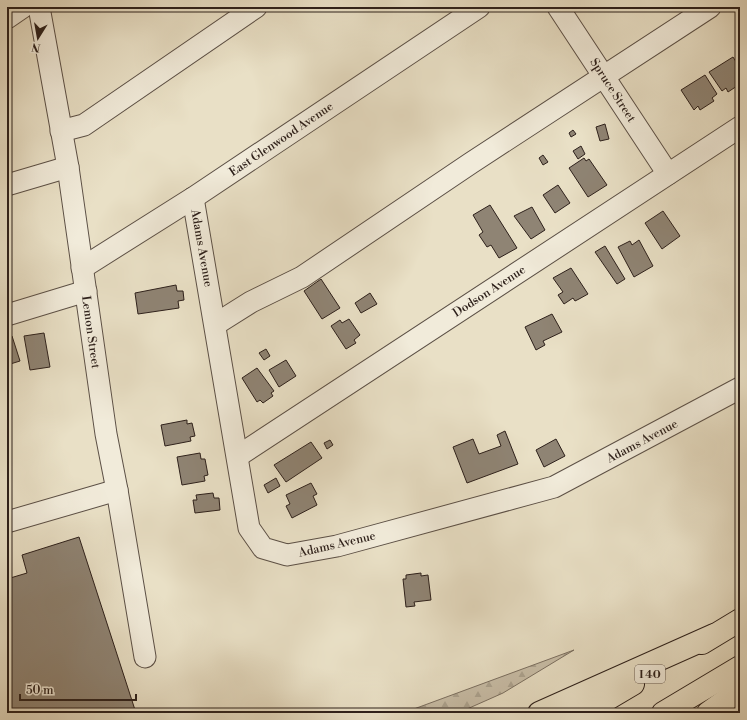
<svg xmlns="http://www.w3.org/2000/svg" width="747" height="720" viewBox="0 0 747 720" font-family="'Libre Bodoni',serif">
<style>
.forest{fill:url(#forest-firs);stroke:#7b7062}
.building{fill:#8f8474;stroke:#2d201b}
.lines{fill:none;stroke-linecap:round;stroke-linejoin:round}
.minor-casing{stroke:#5c5046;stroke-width:23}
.highway-casing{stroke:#2d201b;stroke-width:24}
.minor{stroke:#f1ebda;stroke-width:21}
.highway{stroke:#e9e0c6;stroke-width:22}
.labels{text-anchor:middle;stroke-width:3;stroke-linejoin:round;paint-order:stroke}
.shield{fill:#f1ebda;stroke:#685d54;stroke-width:1}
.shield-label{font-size:11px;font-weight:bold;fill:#2d201b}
.street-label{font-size:12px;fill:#2d201b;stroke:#f1ebda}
</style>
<defs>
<pattern id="forest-firs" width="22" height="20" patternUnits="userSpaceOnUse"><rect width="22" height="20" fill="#c9bfa9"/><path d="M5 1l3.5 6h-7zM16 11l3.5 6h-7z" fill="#ada491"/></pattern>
</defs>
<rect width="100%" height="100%" fill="#e9e0c6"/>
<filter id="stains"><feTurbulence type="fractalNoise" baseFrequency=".005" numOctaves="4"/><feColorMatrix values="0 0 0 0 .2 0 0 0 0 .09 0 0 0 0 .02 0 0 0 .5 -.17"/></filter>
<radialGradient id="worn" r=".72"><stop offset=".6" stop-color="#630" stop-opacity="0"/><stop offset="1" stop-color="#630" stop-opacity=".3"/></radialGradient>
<polygon class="forest" points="574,650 503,693 458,713 403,713"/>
<g class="building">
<polygon points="733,57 740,68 740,84 728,92 726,88 722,91 709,72"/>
<polygon points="705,75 717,94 712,98 714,101 700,110 698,106 694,110 681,90"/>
<polygon points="605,124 609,139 600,141 596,127"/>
<polygon points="573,130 576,134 571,137 569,133"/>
<polygon points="581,146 585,154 578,159 573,151"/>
<polygon points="543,155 548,162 543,165 539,158"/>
<polygon points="584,158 586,161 589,159 607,185 588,197 569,168"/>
<polygon points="558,185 570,203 555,213 543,195"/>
<polygon points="490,205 517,248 499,258 491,245 487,247 479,235 483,232 473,215"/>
<polygon points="532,207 545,230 531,239 514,216"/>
<polygon points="663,211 680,236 662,249 645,223"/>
<polygon points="639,240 653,266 634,277 618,247 630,241 632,245"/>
<polygon points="605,246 625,279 617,284 595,252"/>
<polygon points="571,268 588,294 579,299 575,301 573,298 564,304 558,295 563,292 553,278"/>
<polygon points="321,279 340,308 322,319 304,291"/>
<polygon points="176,285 177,291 183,291 184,300 178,301 179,308 138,314 135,293"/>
<polygon points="370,293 377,304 361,313 355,303"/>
<polygon points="552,314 562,332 543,341 545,345 536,350 525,327"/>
<polygon points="349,319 360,335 354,340 356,343 346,349 331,326 340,320 342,323"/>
<polygon points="44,333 50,367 30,370 24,336"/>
<polygon points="12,336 20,361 7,365 7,337"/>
<polygon points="266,349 270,356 264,360 259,353"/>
<polygon points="286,360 296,376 279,387 269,370"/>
<polygon points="257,368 274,391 271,393 273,396 263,403 260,400 257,402 242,378"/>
<polygon points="187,420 187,424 192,423 195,436 190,437 191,441 165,446 161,425"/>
<polygon points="505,431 518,464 467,483 453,447 473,439 479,454 501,446 497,435"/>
<polygon points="556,439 565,456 544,467 536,450"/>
<polygon points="330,440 333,445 327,449 324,443"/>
<polygon points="311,442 322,458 286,482 274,465"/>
<polygon points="200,453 201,459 205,459 208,475 204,476 205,481 182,485 177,457"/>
<polygon points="276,478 280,486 268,493 264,485"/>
<polygon points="311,483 317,494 313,496 317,505 292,518 286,506 290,504 286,495"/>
<polygon points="213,493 214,498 219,498 220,510 195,513 193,500 197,500 196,495"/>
<polygon points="79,537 136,713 7,713 7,579 27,573 22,555"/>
<polygon points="421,573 421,576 428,575 431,600 414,602 415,606 406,607 403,579 406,579 406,575"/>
</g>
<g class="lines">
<defs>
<g id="minor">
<polyline points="39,7 68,167 106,434 117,490 145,657"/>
<polyline points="558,7 668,174"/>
<polyline points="7,18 23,7"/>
<polyline points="61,131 84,125 256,7"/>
<polyline points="7,185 68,167"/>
<polyline points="193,198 249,528 263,548 287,555 337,546 554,487 740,388"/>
<polyline points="82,268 193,198 479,7"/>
<polyline points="7,315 86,291"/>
<polyline points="216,324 251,302 302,277 471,163 710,7"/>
<polyline points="238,456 740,127"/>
<polyline points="7,522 117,490"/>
</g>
<g id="highway">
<polyline points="702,643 740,620"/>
<polyline points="539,713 714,635"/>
<polyline points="584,713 633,684"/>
<polyline points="663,713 740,667"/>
<polyline points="708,713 740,690"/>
</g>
</defs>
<use href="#minor" class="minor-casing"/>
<use href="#highway" class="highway-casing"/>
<use href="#minor" class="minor"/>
<use href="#highway" class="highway"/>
</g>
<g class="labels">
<rect class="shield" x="635" y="665" width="30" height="18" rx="3"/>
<g class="shield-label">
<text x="650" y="678">I 40</text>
</g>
<g class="street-label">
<text transform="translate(613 90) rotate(57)" y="4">Spruce Street</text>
<text transform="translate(281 139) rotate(-34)" y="4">East Glenwood Avenue</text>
<text transform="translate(202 248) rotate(80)" y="4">Adams Avenue</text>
<text transform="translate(489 291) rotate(-33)" y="4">Dodson Avenue</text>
<text transform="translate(91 332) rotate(82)" y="4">Lemon Street</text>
<text transform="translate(642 441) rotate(-28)" y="4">Adams Avenue</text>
<text transform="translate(337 544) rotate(-13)" y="4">Adams Avenue</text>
</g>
</g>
<rect width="747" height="720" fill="none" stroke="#e9e0c6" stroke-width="24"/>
<rect x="8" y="8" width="731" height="704" fill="none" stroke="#2d201b" stroke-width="2"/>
<rect x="12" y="12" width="723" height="696" fill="none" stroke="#2d201b"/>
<g transform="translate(38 38) rotate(191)" stroke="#f1ebda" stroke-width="3" paint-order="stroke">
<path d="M0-3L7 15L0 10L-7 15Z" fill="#2d201b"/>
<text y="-6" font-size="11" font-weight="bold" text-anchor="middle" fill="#2d201b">N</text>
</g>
<path d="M20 694v6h116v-6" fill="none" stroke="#2d201b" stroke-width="2"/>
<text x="26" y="694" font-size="12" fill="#2d201b" stroke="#f1ebda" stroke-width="3" paint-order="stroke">50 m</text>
<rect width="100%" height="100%" filter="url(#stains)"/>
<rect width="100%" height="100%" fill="url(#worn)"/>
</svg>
